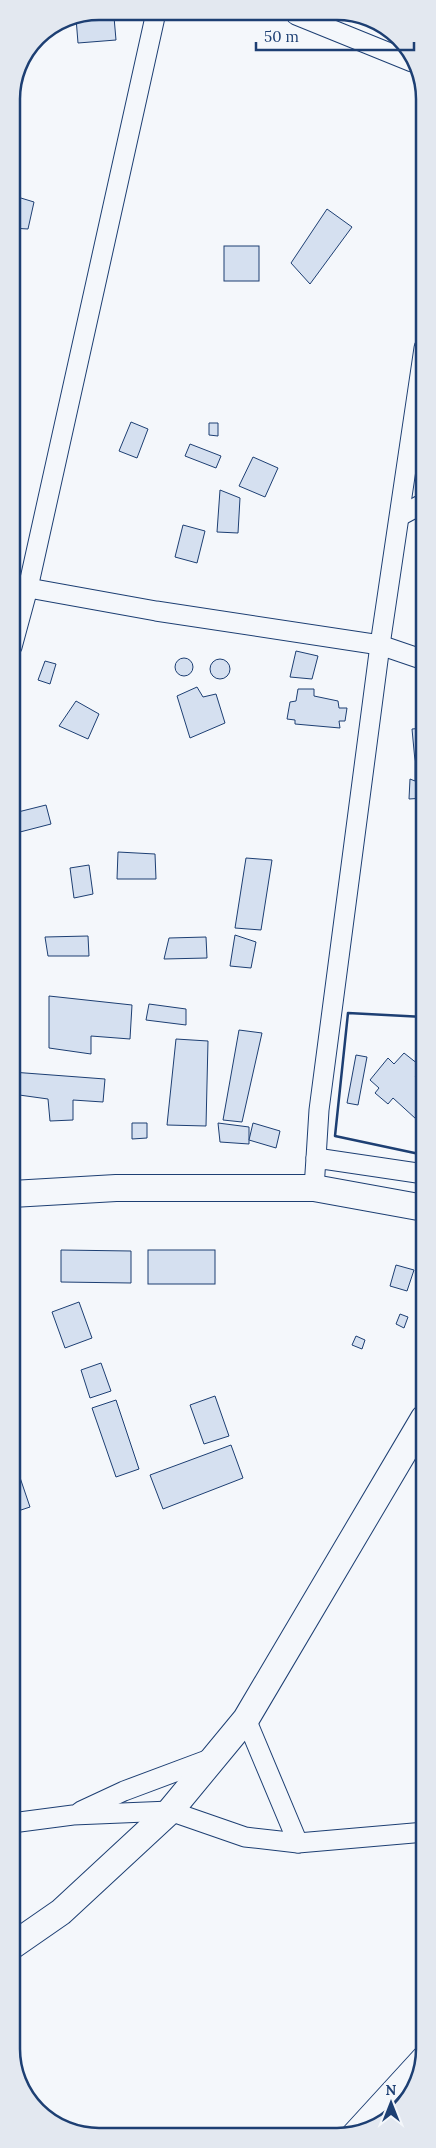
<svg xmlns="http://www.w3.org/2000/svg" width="436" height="2148" viewBox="0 0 436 2148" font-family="Lora,serif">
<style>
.building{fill:#d5e0f0;stroke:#1d3f73}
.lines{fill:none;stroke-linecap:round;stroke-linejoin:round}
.street-casing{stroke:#1d3f73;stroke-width:21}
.secondary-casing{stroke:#1d3f73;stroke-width:28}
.street{stroke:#f4f7fb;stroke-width:19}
.secondary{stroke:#f4f7fb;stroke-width:26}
.wall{stroke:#1d3f73;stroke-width:2.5}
.rim{fill:none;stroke:#1d3f73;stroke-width:2.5}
</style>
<rect width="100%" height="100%" fill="#f4f7fb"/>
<g class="building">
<polygon points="114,17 116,40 78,43 76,18"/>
<polygon points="11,195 34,202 28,229 11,228"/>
<polygon points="327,209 352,227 310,284 291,263"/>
<rect x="224" y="246" width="35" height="35"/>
<polygon points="131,422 148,429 137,458 119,451"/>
<polygon points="209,423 218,423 218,436 209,435"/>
<polygon points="190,444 221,456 216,468 185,456"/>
<polygon points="253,457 278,468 265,497 239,486"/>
<polygon points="220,490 240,498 238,533 217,532"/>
<polygon points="183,525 205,531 197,563 175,557"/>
<polygon points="296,651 318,656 312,679 290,677"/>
<circle cx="184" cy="667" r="9"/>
<circle cx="220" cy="669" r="10"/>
<polygon points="45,661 56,664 50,684 38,680"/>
<polygon points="197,687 203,697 216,694 225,723 190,738 177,696"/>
<polygon points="298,689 314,689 314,696 338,701 339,708 347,708 345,721 339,721 340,728 295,724 295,720 287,719 290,702 296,701"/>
<polygon points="76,701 99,714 88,739 59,726"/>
<polygon points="424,728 424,761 415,761 412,729"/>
<polygon points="415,761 424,764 424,798 409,799 410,779 415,781"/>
<polygon points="46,805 51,824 20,832 14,813"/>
<polygon points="118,852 155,854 156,879 117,879"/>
<polygon points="246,858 272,860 261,930 235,928"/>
<polygon points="89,865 93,894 74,898 70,868"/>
<polygon points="235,935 256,942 251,968 230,966"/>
<polygon points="88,936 89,956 48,956 45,937"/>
<polygon points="206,937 207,958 164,959 169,938"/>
<polygon points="49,996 132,1005 130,1039 91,1036 91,1054 49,1048"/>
<polygon points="149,1004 186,1009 186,1025 146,1020"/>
<polygon points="239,1030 262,1033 242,1122 223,1120"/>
<polygon points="176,1039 208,1041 206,1126 167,1125"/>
<polygon points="404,1053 423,1068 415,1077 424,1086 424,1110 416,1119 393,1098 388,1104 375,1093 379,1088 370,1080 388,1058 394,1064"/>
<polygon points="356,1055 367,1057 358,1105 347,1103"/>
<polygon points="12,1072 105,1079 103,1102 73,1100 73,1120 50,1121 48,1099 12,1094"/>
<polygon points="132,1123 147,1123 147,1138 132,1139"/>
<polygon points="218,1123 249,1127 249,1144 220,1142"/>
<polygon points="253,1123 280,1131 276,1148 249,1140"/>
<polygon points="61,1250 131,1251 131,1283 61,1282"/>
<rect x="148" y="1250" width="67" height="34"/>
<polygon points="396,1265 414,1270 407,1291 390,1286"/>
<polygon points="79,1302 92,1338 65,1348 52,1312"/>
<polygon points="400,1314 408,1317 404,1328 396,1324"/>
<polygon points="356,1336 365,1340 362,1349 352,1345"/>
<polygon points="101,1363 111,1391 90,1398 81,1370"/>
<polygon points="215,1396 229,1436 204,1444 190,1405"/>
<polygon points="116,1400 139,1469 116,1477 92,1408"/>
<polygon points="231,1445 243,1478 163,1509 150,1475"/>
<polygon points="12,1454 30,1507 12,1513"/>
</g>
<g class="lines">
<defs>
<g id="street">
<polyline points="296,15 412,62"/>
<polyline points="400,516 424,503"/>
<polyline points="12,585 156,611 380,645 424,660"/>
<polyline points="12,647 28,588 155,17"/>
<polyline points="316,1158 319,1110 380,645 424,348"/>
<polyline points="314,1188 316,1158 424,1174"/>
<polyline points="246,1719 298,1843"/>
<polyline points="81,1811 124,1791 215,1757"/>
<polyline points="12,1823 73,1815 170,1811 245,1837 298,1843 425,1832"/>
<polyline points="350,2135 425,2053"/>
</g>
<g id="secondary">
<polyline points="12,1194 116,1188 314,1188 424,1208"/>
<polyline points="12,1946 61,1912 170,1811 246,1719 424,1418"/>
</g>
</defs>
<use href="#street" class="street-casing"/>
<use href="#secondary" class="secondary-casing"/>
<use href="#street" class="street"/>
<use href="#secondary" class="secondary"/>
<polyline class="wall" points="424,1017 348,1013 335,1136 424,1155"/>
</g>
<path d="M0 0H436V2148H0ZM99 20H337A79 79 0 0 1 416 99V2049A79 79 0 0 1 337 2128H99A79 79 0 0 1 20 2049V99A79 79 0 0 1 99 20Z" fill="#e3e8f0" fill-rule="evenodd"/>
<path class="rim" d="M99 20H337A79 79 0 0 1 416 99V2049A79 79 0 0 1 337 2128H99A79 79 0 0 1 20 2049V99A79 79 0 0 1 99 20Z"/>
<g transform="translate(391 2103)" stroke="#f4f7fb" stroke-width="4" paint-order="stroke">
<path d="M0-4L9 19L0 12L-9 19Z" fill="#1d3f73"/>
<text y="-8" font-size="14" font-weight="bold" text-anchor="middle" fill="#1d3f73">N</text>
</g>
<path d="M256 42v8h158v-8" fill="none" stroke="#1d3f73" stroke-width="2.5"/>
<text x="264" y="42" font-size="15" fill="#1d3f73" stroke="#f4f7fb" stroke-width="4" paint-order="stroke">50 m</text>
</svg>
